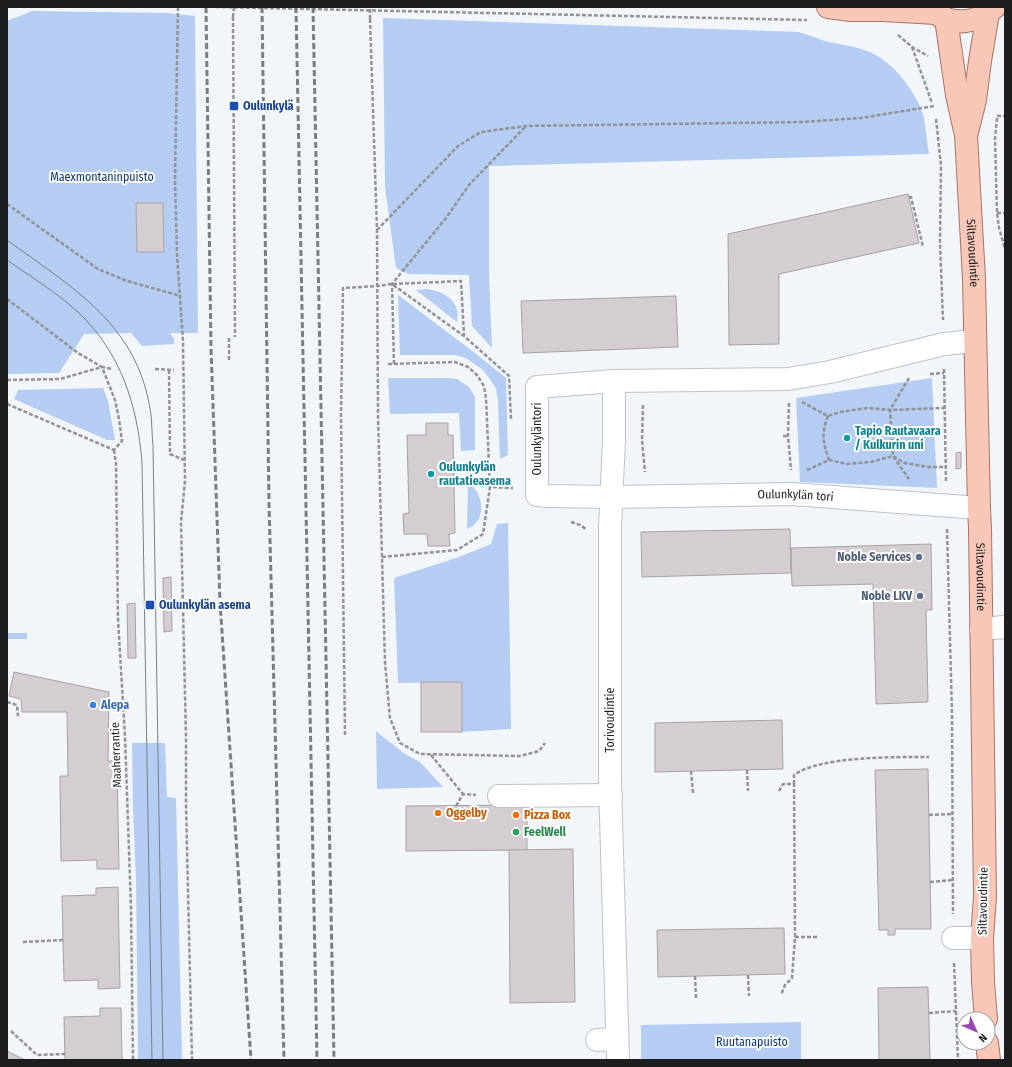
<svg xmlns="http://www.w3.org/2000/svg" width="1012" height="1067" viewBox="0 0 1012 1067" font-family="'Fira Sans Condensed',sans-serif">
<style>
.green{fill:#b5cdf2}
.building{fill:#d4cdd1;stroke:#a7a1a5}
.lines{fill:none;stroke-linecap:round;stroke-linejoin:round}
.minor-casing{stroke:#bec2c7;stroke-width:24}
.major-casing{stroke:#a97464;stroke-width:24}
.path{stroke:#919397;stroke-width:2.5;stroke-dasharray:4 2;stroke-linecap:butt}
.minor{stroke:#fff;stroke-width:22}
.major{stroke:#f8c7b8;stroke-width:22}
.tram{stroke:#7b7e81;stroke-width:1}
.rail{stroke:#7b7e81;stroke-width:3;stroke-dasharray:6 3;stroke-linecap:butt}
.path-bridge{stroke:#919397;stroke-width:2.5;stroke-dasharray:4 2;stroke-linecap:butt}
.transit-dot{fill:#1a4fb4;stroke:#fff;stroke-width:1.5}
.culture-dot{fill:#0f9aa8;stroke:#fff;stroke-width:1.5}
.service-dot{fill:#5c6f8a;stroke:#fff;stroke-width:1.5}
.shop-dot{fill:#3f7fe0;stroke:#fff;stroke-width:1.5}
.food-dot{fill:#e8710a;stroke:#fff;stroke-width:1.5}
.leisure-dot{fill:#2e9e5b;stroke:#fff;stroke-width:1.5}
.labels{text-anchor:middle;stroke-width:4;stroke-linejoin:round;paint-order:stroke}
.transit-label{font-size:12px;font-weight:bold;fill:#164399;stroke:#fff;text-anchor:start}
.park-label{font-size:12px;fill:#08387b;stroke:#fff}
.street-label{font-size:12px;fill:#1d1e20;stroke:#fff}
.culture-label{font-size:12px;font-weight:bold;fill:#0d838f;stroke:#fff;text-anchor:start}
.service-label{font-size:12px;font-weight:bold;fill:#4e5e75;stroke:#fff;text-anchor:end}
.shop-label{font-size:12px;font-weight:bold;fill:#366cbe;stroke:#fff;text-anchor:start}
.food-label{font-size:12px;font-weight:bold;fill:#c56008;stroke:#fff;text-anchor:start}
.leisure-label{font-size:12px;font-weight:bold;fill:#27864d;stroke:#fff;text-anchor:start}
</style>
<rect width="100%" height="100%" fill="#f2f6fb"/>
<g class="green">
<polygon points="32,11 167,13 195,16 198,333 170,333 174,339 174,344 142,346 131,333 84,334 59,373 7,374 7,21"/>
<path d="M383 18 799 32C808 35 817 38 825 41 842 45 861 47 876 55 895 65 919 96 924 118 926 130 927 142 929 154L489 166V275L492 348 472 326 469 275 408 274 396 268 385 187Z"/>
<path d="M426 289C444 291 461 301 457 322L416 290Z"/>
<polygon points="398,295 471,350 506,378 508,455 500,459 498,402 496,389 490,379 483,370 466,358 455,355 400,355"/>
<polygon points="388,378 448,378 457,379 469,387 475,397 475,450 461,451 459,413 390,414"/>
<polygon points="932,378 937,488 800,482 796,398"/>
<polygon points="103,388 108,401 115,440 107,440 14,399 18,390"/>
<path d="M468 480C471 485 476 489 478 494 484 506 482 524 467 529Z"/>
<polygon points="508,523 511,729 462,732 462,682 398,683 394,578 459,557 491,544 497,524"/>
<rect x="7" y="633" width="20" height="6"/>
<polygon points="376,731 405,754 420,762 443,787 377,789"/>
<polygon points="132,743 165,743 167,797 176,798 182,1060 138,1060 136,879 133,809"/>
<polygon points="801,1022 801,1060 641,1060 641,1025"/>
</g>
<g class="building">
<polygon points="908,194 919,243 779,274 779,344 729,345 728,234"/>
<polygon points="136,203 163,203 164,252 137,252"/>
<polygon points="676,296 678,347 523,353 521,301"/>
<polygon points="426,423 448,423 448,435 453,435 455,533 449,534 450,546 428,546 427,534 404,534 403,514 409,513 407,435 426,435"/>
<polygon points="961,452 961,468 956,469 956,453"/>
<polygon points="790,529 791,573 642,577 641,532"/>
<polygon points="931,544 932,610 926,610 928,702 876,704 873,584 792,586 791,548"/>
<polygon points="171,577 172,631 164,632 163,578"/>
<polygon points="135,603 136,658 128,658 127,604"/>
<polygon points="14,672 109,692 108,761 117,761 119,869 97,869 97,860 61,861 60,776 68,776 67,712 22,712 21,699 9,696"/>
<rect x="421" y="682" width="41" height="50"/>
<polygon points="782,720 783,769 655,772 655,723"/>
<polygon points="928,769 931,929 895,929 895,935 888,935 888,930 879,930 875,770"/>
<polygon points="527,805 527,850 406,851 406,806"/>
<polygon points="573,849 575,1002 510,1003 509,850"/>
<polygon points="118,887 120,988 98,989 98,980 64,981 62,896 96,895 96,888"/>
<polygon points="784,928 785,974 658,977 657,930"/>
<polygon points="928,987 930,1060 879,1060 878,988"/>
<polygon points="100,1008 121,1008 122,1060 65,1060 64,1017 100,1016"/>
<polygon points="7,1051 25,1060 7,1060"/>
</g>
<g class="lines">
<defs>
<g id="minor">
<path id="s1" d="M975 341 944 344 830 372 788 379 614 381 537 387V495L548 496 612 497 792 494 979 508"/>
<polyline points="614,381 614,440 610,527 610,782 618,1060"/>
<polyline points="981,629 1005,627"/>
<polyline points="499,796 611,795"/>
<polyline points="953,938 982,938"/>
<polyline points="597,1040 617,1039"/>
</g>
<g id="major">
<polyline points="828,7 851,10 883,10 936,13"/>
<path d="M934 12C954 27 978 23 995 7"/>
<path id="s2" d="M946 19 957 95 966 135 974 279 979 508 980 528 985 897 982 938 983 982 986 1019"/>
<polyline points="967,132 975,100 980,61 988,13"/>
<polyline points="987,1043 989,1060"/>
</g>
</defs>
<use href="#minor" class="minor-casing"/>
<use href="#major" class="major-casing"/>
<g class="path">
<polyline points="178,7 175,178 177,254 183,341 185,481 181,522 186,737 186,805 192,1060"/>
<polyline points="216,7 807,20"/>
<polyline points="233,17 235,337"/>
<polyline points="370,19 377,230 378,417 385,663 390,718 400,743 420,754 520,756 539,751 545,743"/>
<polyline points="898,35 912,47 928,56"/>
<polyline points="912,47 932,103"/>
<polyline points="997,116 1005,116"/>
<polyline points="997,118 995,139 997,213 999,228 1005,249"/>
<polyline points="936,119 941,165 940,243 943,320"/>
<polyline points="909,197 911,197 923,247"/>
<polyline points="7,204 98,269 127,281 181,296"/>
<polyline points="997,213 1005,213"/>
<polyline points="377,230 458,146 481,132 526,126 802,122 861,118 934,106"/>
<polyline points="393,284 461,281 464,335"/>
<polyline points="7,299 78,353 102,367 115,400 119,419 122,441 114,450"/>
<polyline points="229,338 229,361"/>
<polyline points="388,364 455,362 468,367 477,375 484,386 486,398 490,487 513,488"/>
<polyline points="394,364 392,284 446,218 469,185 526,126"/>
<polyline points="155,369 174,370"/>
<polyline points="944,369 946,482"/>
<polyline points="169,370 170,454 184,460"/>
<polyline points="930,374 944,373"/>
<polyline points="909,378 890,410 893,456 909,479"/>
<polyline points="7,380 60,379 102,367 112,369"/>
<polyline points="802,402 828,416 840,412 867,408 890,410 944,408"/>
<polyline points="789,403 788,436 791,470"/>
<polyline points="7,404 114,450"/>
<polyline points="643,405 642,440 645,472"/>
<path d="M828 416C821 434 823 443 829 460"/>
<polyline points="783,436 788,436"/>
<polyline points="114,450 116,464 118,619 125,737 131,908 133,1060"/>
<polyline points="807,470 829,460 847,464 871,462 893,456 904,463 929,467 945,467"/>
<polyline points="571,522 580,525 586,529"/>
<polyline points="947,529 952,714 953,914"/>
<polyline points="382,557 457,550 483,534 490,487"/>
<polyline points="7,702 17,705 18,716"/>
<polyline points="345,735 341,416 343,288 378,286 392,284 464,336 509,376 511,420"/>
<polyline points="431,755 463,794"/>
<polyline points="747,770 748,791"/>
<polyline points="691,771 693,793"/>
<path d="M794 784V775C820 756 895 757 929 757"/>
<polyline points="779,791 783,784 794,784 795,937 792,978 785,985 781,995"/>
<polyline points="456,806 463,794 476,795"/>
<polyline points="929,815 952,814"/>
<polyline points="930,882 953,880"/>
<polyline points="795,937 817,937"/>
<polyline points="23,942 63,940"/>
<polyline points="954,963 958,1060"/>
<polyline points="748,975 749,996"/>
<polyline points="695,976 696,998"/>
<polyline points="929,1013 956,1011"/>
<polyline points="11,1031 37,1055 65,1054"/>
</g>
<use href="#minor" class="minor"/>
<use href="#major" class="major"/>
<g class="tram">
<path d="M7 240C74 289 139 325 151 415 152 426 152 436 153 446L163 1060"/>
<path d="M7 260C31 277 56 292 78 312 121 353 137 404 142 462L152 1060"/>
</g>
<g class="rail">
<polyline points="206,7 211,348 220,602 251,1060"/>
<polyline points="262,7 269,503 284,1060"/>
<polyline points="296,7 317,1060"/>
<polyline points="313,7 334,1060"/>
</g>
<g class="path-bridge">
<polyline points="233,17 234,7"/>
<polyline points="370,19 370,7"/>
</g>
</g>
<g class="transit-dot">
<rect x="229" y="101" width="10" height="10" rx="2"/>
<rect x="145" y="600" width="10" height="10" rx="2"/>
</g>
<g class="culture-dot">
<circle cx="847" cy="438" r="4"/>
<circle cx="431" cy="474" r="4"/>
</g>
<g class="service-dot">
<circle cx="919" cy="557" r="4"/>
<circle cx="920" cy="596" r="4"/>
</g>
<circle class="shop-dot" cx="93" cy="705" r="4"/>
<g class="food-dot">
<circle cx="438" cy="813" r="4"/>
<circle cx="516" cy="815" r="4"/>
</g>
<circle class="leisure-dot" cx="516" cy="832" r="4"/>
<g class="labels">
<g class="transit-label">
<text x="243" y="110">Oulunkylä</text>
<text x="159" y="609">Oulunkylän asema</text>
</g>
<g class="park-label">
<text x="102" y="181">Maexmontaninpuisto</text>
<text x="752" y="1046">Ruutanapuisto</text>
</g>
<g class="street-label">
<text dy="4" stroke="none"><textPath href="#s2" startOffset="236">Siltavoudintie</textPath></text>
<text transform="translate(537 439) rotate(-90)" y="4">Oulunkyläntori</text>
<text dy="4" stroke="none"><textPath href="#s1" startOffset="809">Oulunkylän tori</textPath></text>
<text dy="4" stroke="none"><textPath href="#s2" startOffset="560">Siltavoudintie</textPath></text>
<text transform="translate(610 720) rotate(-90)" y="4">Torivoudintie</text>
<text transform="translate(116 755) rotate(-92)" y="4">Maaherrantie</text>
<text transform="translate(983 901) rotate(-89)" y="4">Siltavoudintie</text>
</g>
<g class="culture-label">
<text x="855" y="435">Tapio Rautavaara<tspan x="855" dy="14">/ Kulkurin uni</tspan></text>
<text x="439" y="471">Oulunkylän<tspan x="439" dy="14">rautatieasema</tspan></text>
</g>
<g class="service-label">
<text x="911" y="561">Noble Services</text>
<text x="912" y="600">Noble LKV</text>
</g>
<g class="shop-label">
<text x="101" y="709">Alepa</text>
</g>
<g class="food-label">
<text x="446" y="817">Oggelby</text>
<text x="524" y="819">Pizza Box</text>
</g>
<g class="leisure-label">
<text x="524" y="836">FeelWell</text>
</g>
</g>
<rect width="1012" height="1067" fill="none" stroke="#1d1e20" stroke-width="16"/>
<g transform="translate(976 1031) rotate(135)"><circle r="19" fill="#ffffff" stroke="#a5a5a6"/>
<path d="M0-3L7 15L0 10L-7 15Z" fill="#9945b4"/>
<text y="-6" font-size="11" font-weight="bold" text-anchor="middle" fill="#1d1e20">N</text>
</g>
</svg>
